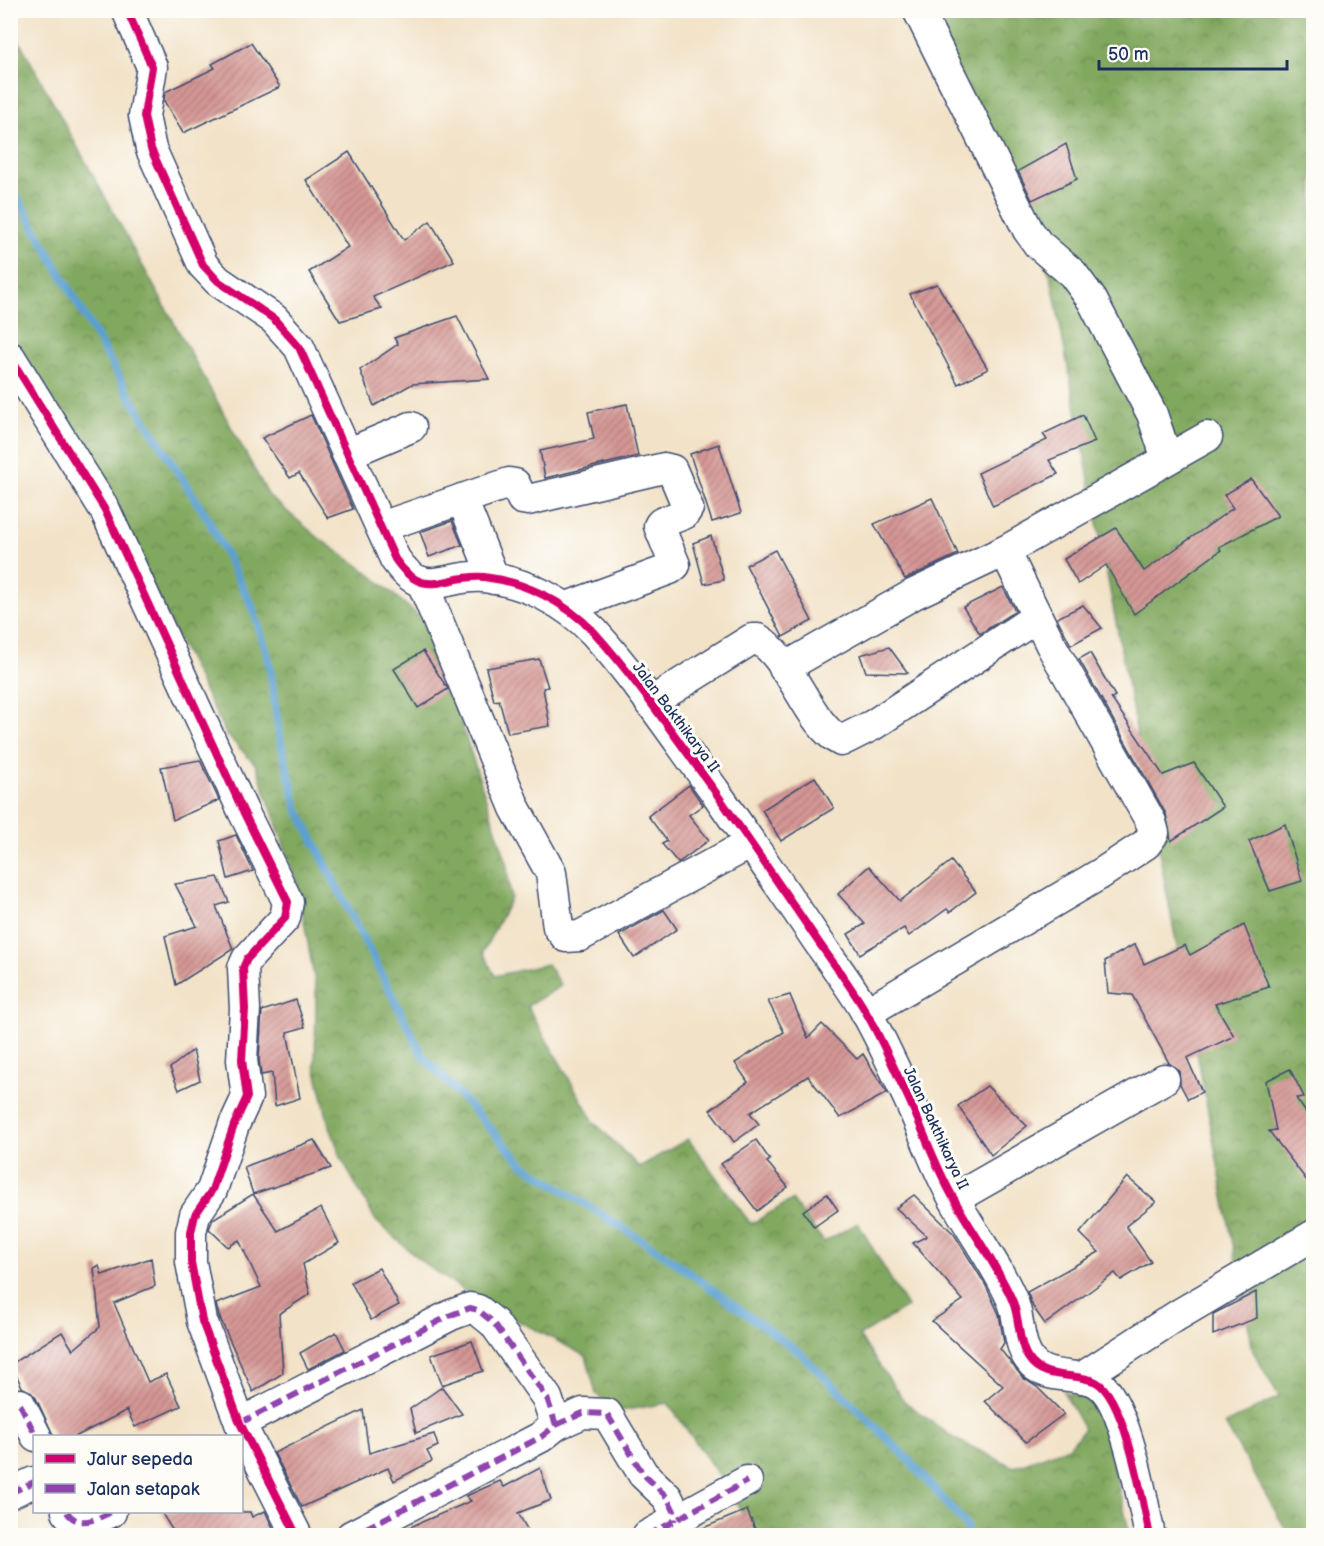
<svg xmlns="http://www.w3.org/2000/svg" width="1324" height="1546" viewBox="0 0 1324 1546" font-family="'Balsamiq Sans',sans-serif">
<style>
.forest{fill:url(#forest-crowns);stroke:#4e6c5e;stroke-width:1.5}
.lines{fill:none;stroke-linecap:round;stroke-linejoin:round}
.stream{stroke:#5ca0d1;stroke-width:8}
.building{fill:url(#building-hatch)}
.minor-casing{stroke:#3b4a6e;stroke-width:33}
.minor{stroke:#fff;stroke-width:30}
.quiet{stroke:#8e44ad;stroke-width:6;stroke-dasharray:12 6;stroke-linecap:butt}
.cycleway-casing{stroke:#fdfcf7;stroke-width:11}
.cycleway{stroke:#d6006c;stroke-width:8}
.labels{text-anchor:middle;stroke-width:6;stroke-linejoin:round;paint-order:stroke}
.street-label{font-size:15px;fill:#1b2f5e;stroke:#fdfcf7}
</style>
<defs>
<pattern id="forest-crowns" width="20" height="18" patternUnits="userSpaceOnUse" patternTransform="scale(1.5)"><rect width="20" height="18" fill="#81a85e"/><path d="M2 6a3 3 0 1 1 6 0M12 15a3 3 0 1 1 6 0" fill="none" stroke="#698951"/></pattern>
<pattern id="building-hatch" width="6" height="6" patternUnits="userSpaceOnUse" patternTransform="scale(1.5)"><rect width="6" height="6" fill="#d59794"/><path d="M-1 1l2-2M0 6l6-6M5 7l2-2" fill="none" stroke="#ac7c7c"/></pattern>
</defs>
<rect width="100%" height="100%" fill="#fdfcf7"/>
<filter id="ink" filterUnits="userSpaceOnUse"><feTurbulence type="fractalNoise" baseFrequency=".0167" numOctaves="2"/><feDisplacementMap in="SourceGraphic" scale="12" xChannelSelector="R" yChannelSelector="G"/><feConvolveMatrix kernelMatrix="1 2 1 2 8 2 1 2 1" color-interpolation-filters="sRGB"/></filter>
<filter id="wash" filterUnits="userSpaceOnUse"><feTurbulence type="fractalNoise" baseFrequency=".008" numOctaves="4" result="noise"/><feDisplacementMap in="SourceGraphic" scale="24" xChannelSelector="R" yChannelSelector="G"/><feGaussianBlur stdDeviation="1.35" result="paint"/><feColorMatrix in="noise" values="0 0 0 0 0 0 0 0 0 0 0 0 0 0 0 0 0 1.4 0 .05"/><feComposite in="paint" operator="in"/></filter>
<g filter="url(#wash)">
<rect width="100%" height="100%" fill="#f2e2c7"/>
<g class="forest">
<polygon points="923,11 1313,11 1313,1535 1289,1535 1225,1424 1279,1397 1253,1351 1051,277"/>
<polygon points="10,24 269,496 320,539 369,573 429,625 506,860 511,898 483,952 495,976 547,964 561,986 527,1006 594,1122 639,1167 688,1139 751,1224 792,1200 824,1242 858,1223 907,1307 859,1336 904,1401 955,1439 1014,1467 1069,1447 1084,1429 1063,1391 1095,1402 1103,1423 1130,1535 755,1535 728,1488 668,1403 620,1411 596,1394 586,1356 480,1301 426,1265 376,1221 342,1160 328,1121 315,1066 316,989 298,886 256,765 226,734 107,497 11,349"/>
</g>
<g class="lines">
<polyline class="stream" points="10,184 131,398 208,519 253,608 269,660 279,735 297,808 423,1056 524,1165 665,1255 799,1352 906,1457 965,1524 969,1536"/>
</g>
<g id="blocks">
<g class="building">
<polygon points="251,43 280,87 183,133 164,101 165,92 215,68 212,64"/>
<polygon points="1066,144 1077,179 1032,200 1018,171"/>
<polygon points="349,152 404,240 430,221 454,261 373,297 382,309 340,321 309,272 348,247 306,180"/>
<polygon points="937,284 988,369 958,384 910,294"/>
<polygon points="457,316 489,379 412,384 374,406 360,370 398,344 394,338"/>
<polygon points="627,404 638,456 545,478 540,451 594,439 588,412"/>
<polygon points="311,415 353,509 328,518 299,473 290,478 262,438"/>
<polygon points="1083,415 1095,442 1049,460 1058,474 993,506 978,473 1047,440 1043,434"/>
<polygon points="719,444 741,513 712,522 690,454"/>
<polygon points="1251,479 1278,516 1219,547 1221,550 1134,614 1106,565 1078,584 1064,559 1116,528 1144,571 1233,508 1224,495"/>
<polygon points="932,498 958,554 905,579 874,524"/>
<polygon points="452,521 462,545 429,557 420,532"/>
<polygon points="711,536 724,580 704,584 693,543"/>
<polygon points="775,550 812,621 783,637 746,565"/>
<polygon points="1003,587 1015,611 980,634 963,607"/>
<polygon points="1083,605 1102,628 1071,645 1057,618"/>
<polygon points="889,647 908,673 866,672 860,655"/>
<polygon points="423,651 448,689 418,708 394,669"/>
<polygon points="1090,653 1115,696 1111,698 1163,775 1194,763 1223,807 1171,841 1166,814 1079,659"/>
<polygon points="539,659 548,687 543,688 550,726 508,733 499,700 494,701 486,668"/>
<polygon points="200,760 219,800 173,820 161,767"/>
<polygon points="815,777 834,808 781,841 762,810"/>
<polygon points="689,785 703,805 689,815 709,840 678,863 662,844 667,841 648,816"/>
<polygon points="1285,824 1302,881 1270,891 1249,841"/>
<polygon points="236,835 253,871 228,879 219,841"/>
<polygon points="951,861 976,892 950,912 947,909 909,936 904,928 860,954 848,934 865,924 838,894 869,866 900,901"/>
<polygon points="218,877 229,902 216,906 233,949 176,985 165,936 197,926 175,884"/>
<polygon points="664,910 677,929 634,958 619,935"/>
<polygon points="1244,925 1269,987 1215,1004 1234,1036 1187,1058 1202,1092 1188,1099 1180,1084 1179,1071 1169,1063 1132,995 1108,993 1105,961 1135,944 1144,964 1185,945 1190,955"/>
<polygon points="790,995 808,1038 822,1024 857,1059 863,1054 887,1093 840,1118 808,1076 750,1113 759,1124 734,1142 710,1110 748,1082 735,1063 784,1032 768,1001"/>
<polygon points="296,1000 305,1027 287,1032 300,1098 275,1106 272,1073 261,1075 259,1059 262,1011"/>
<polygon points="193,1050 200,1080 179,1090 170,1068"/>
<polygon points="1290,1069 1304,1097 1296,1098 1314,1124 1314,1190 1269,1131 1276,1130 1266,1081"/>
<polygon points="987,1086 1027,1126 991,1155 958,1106"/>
<polygon points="314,1140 331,1168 253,1194 244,1167"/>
<polygon points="756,1140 770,1160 767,1162 788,1187 757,1211 721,1164"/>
<polygon points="1127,1177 1156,1202 1126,1226 1151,1262 1121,1280 1115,1273 1045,1324 1033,1307 1027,1292 1099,1252 1080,1233"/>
<polygon points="253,1194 278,1231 321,1208 339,1243 303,1264 310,1294 279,1314 283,1373 253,1392 219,1316 216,1304 261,1287 239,1240 228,1247 209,1229 213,1219"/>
<polygon points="827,1194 838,1210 814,1227 803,1211"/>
<polygon points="914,1195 954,1234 985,1284 999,1314 1004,1343 1000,1349 1023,1378 1037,1387 1064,1414 1026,1442 985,1401 1003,1386 932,1321 963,1300 913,1243 927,1236 896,1208"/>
<polygon points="151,1258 155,1286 114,1303 148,1382 166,1374 181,1406 135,1427 127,1410 75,1437 54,1437 35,1396 22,1387 11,1364 62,1332 73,1350 100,1327 94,1268 99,1266 102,1275"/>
<polygon points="379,1268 399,1305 371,1320 351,1282"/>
<polygon points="1256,1292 1257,1318 1213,1335 1213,1314"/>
<polygon points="336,1332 345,1350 308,1369 300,1353"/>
<polygon points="472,1341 483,1371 442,1385 431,1355"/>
<polygon points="442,1387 462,1414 416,1433 410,1409"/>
<polygon points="363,1410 369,1453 434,1434 438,1446 427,1451 432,1461 394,1481 388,1468 302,1507 274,1453"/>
<polygon points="540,1468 551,1500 518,1513 531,1536 389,1536 471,1501 466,1496 500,1481 504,1487"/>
<polygon points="747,1510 758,1536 686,1536 686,1535"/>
<polygon points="265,1511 277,1536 176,1536 161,1512 250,1512 252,1517"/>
</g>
</g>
</g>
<g filter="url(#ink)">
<use href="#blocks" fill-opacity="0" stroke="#3b4a6e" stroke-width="1.5"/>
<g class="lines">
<defs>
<g id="minor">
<path d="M127 10 152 67 144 116 151 149 203 265 218 281 274 319 299 347 395 559C425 603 446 573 484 577 526 582 565 602 594 632 638 681 675 737 714 790 748 839 782 888 815 937 832 962 852 987 867 1014 880 1037 891 1061 902 1085 921 1122 933 1163 954 1199 973 1234 998 1266 1013 1302 1020 1320 1018 1344 1029 1359 1044 1381 1075 1372 1096 1382 1125 1397 1143 1503 1150 1536"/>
<polyline points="918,10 1028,230 1038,244 1073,274 1092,300 1152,414 1167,459"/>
<polyline points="10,357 105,510 243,811 288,902 285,918 247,959 243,968 245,1009 242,1060 247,1097 234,1125 212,1190 195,1215 191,1232 191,1262 202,1321 240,1423 297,1536"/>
<polyline points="347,454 411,427"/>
<polyline points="462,499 494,579"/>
<polyline points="381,527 509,483 515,484 522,499 528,500 664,468 672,470 688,508 684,514 661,523 659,526 675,565 670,569 567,607"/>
<polyline points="422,582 515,808 551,873 558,927 566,937 580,936 751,843"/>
<polyline points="784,668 914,594 1005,551 1207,437"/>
<path d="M650 703 752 639H758C791 658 809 726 841 741L873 725 1037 617"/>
<polyline points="866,1013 1102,873 1146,844 1154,833 1151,822 1051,645 1005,551"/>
<polyline points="954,1199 1164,1079"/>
<polyline points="1081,1378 1178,1315 1314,1235"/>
<polyline points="20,1404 36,1436"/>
<polyline points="240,1423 451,1315 470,1308 478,1310 494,1323 547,1398 556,1425 541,1437 351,1536"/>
<polyline points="556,1425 583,1413 607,1414 643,1474 667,1497 674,1511 674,1521"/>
<polyline points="10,1493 34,1482"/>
<path d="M67 1512C78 1529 97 1519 111 1512"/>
<polyline points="647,1536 747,1481"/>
</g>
</defs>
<use href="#minor" class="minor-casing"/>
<use href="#minor" class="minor"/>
<g class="quiet">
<polyline points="20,1404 36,1436"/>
<polyline points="240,1423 451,1315 470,1308 478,1310 494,1323 547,1398 556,1425 541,1437 351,1536"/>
<polyline points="556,1425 583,1413 607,1414 643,1474 667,1497 674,1511 674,1521"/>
<polyline points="10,1493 34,1482"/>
<path d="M67 1512C78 1529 97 1519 111 1512"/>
<polyline points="647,1536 747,1481"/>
</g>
<defs>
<g id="cycleway">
<path d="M127 10 152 67 144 116 151 149 203 265 218 281 274 319 299 347 395 559C425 603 446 573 484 577 526 582 565 602 594 632 638 681 675 737 714 790 748 839 782 888 815 937 832 962 852 987 867 1014 880 1037 891 1061 902 1085 921 1122 933 1163 954 1199 973 1234 998 1266 1013 1302 1020 1320 1018 1344 1029 1359 1044 1381 1075 1372 1096 1382 1125 1397 1143 1503 1150 1536"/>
<polyline points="10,357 105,510 243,811 288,902 285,918 247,959 243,968 245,1009 242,1060 247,1097 234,1125 212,1190 195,1215 191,1232 191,1262 202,1321 240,1423 297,1536"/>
</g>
</defs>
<use href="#cycleway" class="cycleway-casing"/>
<use href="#cycleway" class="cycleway"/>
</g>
</g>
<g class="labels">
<g class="street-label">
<text transform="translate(676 717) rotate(53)" y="5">Jalan Bakthikarya II</text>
<text transform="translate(936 1128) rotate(65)" y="5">Jalan Bakthikarya II</text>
</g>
</g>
<rect width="1324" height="1546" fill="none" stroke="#fdfcf7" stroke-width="36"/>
<rect x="33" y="1435" width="210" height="78" fill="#fdfcf7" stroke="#a3aaba" stroke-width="1.5"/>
<rect x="45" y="1454" width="30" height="9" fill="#d6006c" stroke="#a3aaba" stroke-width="1.5"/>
<text x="87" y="1465" font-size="18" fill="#1b2f5e">Jalur sepeda</text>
<rect x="45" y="1484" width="30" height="9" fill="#8e44ad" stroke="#a3aaba" stroke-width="1.5"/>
<text x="87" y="1495" font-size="18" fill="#1b2f5e">Jalan setapak</text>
<path d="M1099 60v9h188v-9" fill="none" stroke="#1b2f5e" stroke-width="3"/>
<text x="1108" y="60" font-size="18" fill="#1b2f5e" stroke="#fdfcf7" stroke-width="4.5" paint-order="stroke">50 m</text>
</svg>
